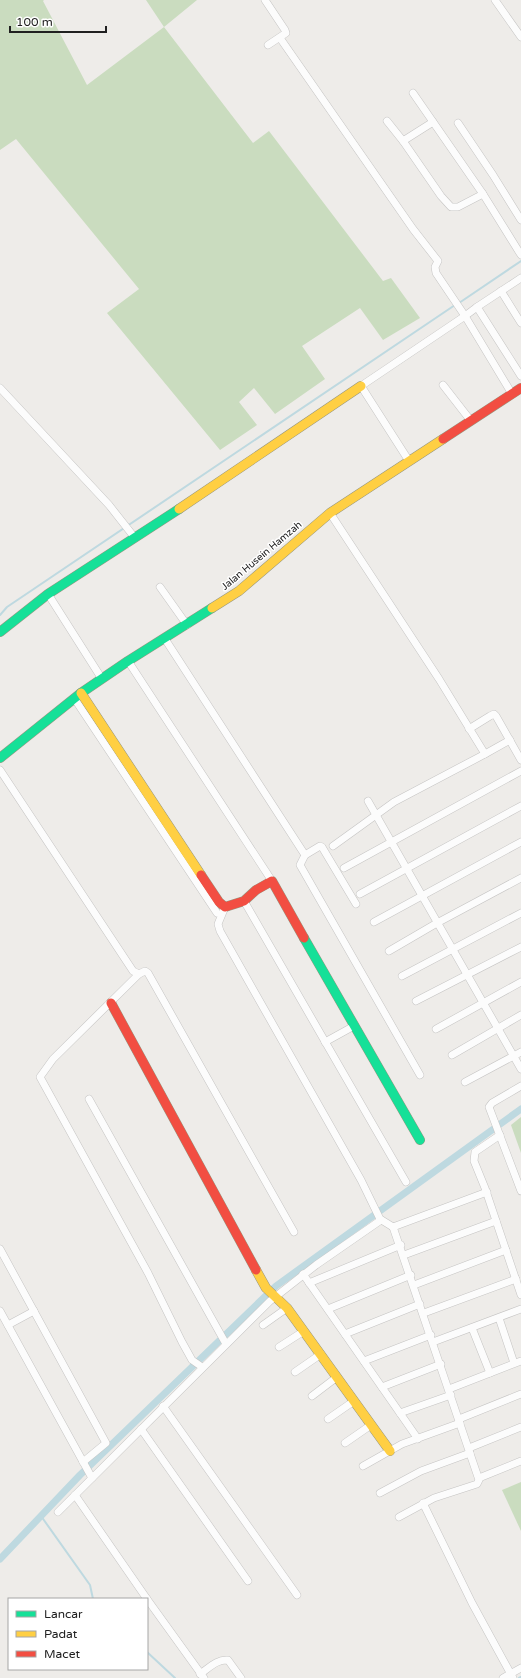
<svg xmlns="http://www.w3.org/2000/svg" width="521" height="1678" viewBox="0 0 521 1678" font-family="'Varela Round',sans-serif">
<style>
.forest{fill:#cadcbf}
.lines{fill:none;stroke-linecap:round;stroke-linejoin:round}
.stream{stroke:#bed9e0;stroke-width:2}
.canal{stroke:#bed9e0;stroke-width:7}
.street-casing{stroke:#c5c4c3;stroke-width:8}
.fast-casing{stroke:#969781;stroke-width:10}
.slow-casing{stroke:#969781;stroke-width:10}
.jam-casing{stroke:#969781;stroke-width:10}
.street{stroke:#fcfcfc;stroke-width:7}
.fast{stroke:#16e098;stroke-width:9}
.slow{stroke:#ffcf43;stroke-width:9}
.jam{stroke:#f24e42;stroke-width:9}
.labels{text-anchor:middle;stroke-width:3;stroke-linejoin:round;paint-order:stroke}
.street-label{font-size:10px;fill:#202020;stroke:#fff}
</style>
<rect width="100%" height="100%" fill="#eeece9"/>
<g class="forest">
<polygon points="0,0 44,0 43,1 87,85 164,27 146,0 197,0 164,27 253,143 269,131 383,281 391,278 420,318 383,340 360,308 302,346 325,379 275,414 254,388 239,402 257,425 220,450 107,313 139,289 16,139 0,150"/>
<polygon points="521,1117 521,1153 511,1125"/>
<polygon points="521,1482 521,1531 502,1490"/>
</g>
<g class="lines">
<g class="stream">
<polyline points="459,303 521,261"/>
<polyline points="0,615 7,607 455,305"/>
<polyline points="41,1516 90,1585 93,1599"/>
<polyline points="147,1652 175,1678"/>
<polyline points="519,1678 521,1677"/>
</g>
<polyline class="canal" points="0,1559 80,1475 276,1286 521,1109"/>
<defs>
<g id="street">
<polyline points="265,0 285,30 286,33 268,45"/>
<polyline points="495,0 521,37"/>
<polyline points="280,38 413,229 438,261 435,267 436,273 465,316 477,307"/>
<polyline points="413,93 483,194 521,255"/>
<polyline points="387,121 403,141 433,122"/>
<polyline points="458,123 493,175 521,220"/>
<polyline points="403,141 441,196 451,207 458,207 483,194"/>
<polyline points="521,278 477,307 521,376"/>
<polyline points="501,291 521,323"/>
<polyline points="443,385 471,421"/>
<polyline points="0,388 109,505 135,538"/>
<polyline points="409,461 361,386 465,316 512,394"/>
<polyline points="330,513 439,679 485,754 510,740"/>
<polyline points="160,587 187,625"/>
<polyline points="48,594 102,679"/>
<polyline points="165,639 305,855"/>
<polyline points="128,661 272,881"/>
<polyline points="74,698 217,913"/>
<polyline points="469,729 490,716 494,714 496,716 521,760"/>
<polyline points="485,754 394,802 376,815 521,1069"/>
<polyline points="0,770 133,971 139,974 145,971 148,973 294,1232"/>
<polyline points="333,846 376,815 368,801"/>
<polyline points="344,868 521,771"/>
<polyline points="360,894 521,806"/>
<polyline points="244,901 406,1182"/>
<polyline points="356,904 322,847 320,846 305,855 300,865 420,1075"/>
<polyline points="225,907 218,924 220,931 361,1180 380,1219 393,1227 487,1192"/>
<polyline points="374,922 521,842"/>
<polyline points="389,951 437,923 521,878"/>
<polyline points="139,974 53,1059 40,1077 148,1273 182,1342 192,1360 202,1367"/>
<polyline points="402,976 521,913"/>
<polyline points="416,1001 521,947"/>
<polyline points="436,1029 521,982"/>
<polyline points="325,1042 354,1026"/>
<polyline points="452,1055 521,1015"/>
<polyline points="465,1082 521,1052"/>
<polyline points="521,1086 492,1103 489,1107 521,1191"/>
<polyline points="89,1099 226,1344"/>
<polyline points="500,1135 475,1152 474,1161 485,1188 521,1295"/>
<polyline points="393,1227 479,1480 477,1484 434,1498 399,1517"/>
<polyline points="0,1249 106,1443 83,1462"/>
<polyline points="404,1255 496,1221"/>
<polyline points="303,1274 418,1439"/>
<polyline points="309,1283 401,1245"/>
<polyline points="414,1285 506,1250"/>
<polyline points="328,1309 411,1275"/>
<polyline points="0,1311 92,1478"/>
<polyline points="424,1313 516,1279"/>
<polyline points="499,1318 514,1363"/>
<polyline points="8,1325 34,1311"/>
<polyline points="263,1325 287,1308"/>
<polyline points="472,1328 490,1373"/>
<polyline points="345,1334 420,1304"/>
<polyline points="433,1342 521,1309"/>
<polyline points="279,1347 304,1331"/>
<polyline points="364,1361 431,1335"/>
<polyline points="295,1372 321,1354"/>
<polyline points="382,1387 441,1364"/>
<polyline points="449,1389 521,1361"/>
<polyline points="312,1396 337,1377"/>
<polyline points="163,1406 297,1595"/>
<polyline points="400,1413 451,1395"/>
<polyline points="328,1419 354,1401"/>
<polyline points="459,1419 521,1394"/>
<polyline points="141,1429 248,1581"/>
<polyline points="345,1443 371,1425"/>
<polyline points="469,1448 521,1427"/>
<polyline points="363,1466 402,1444 460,1423"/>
<polyline points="479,1478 521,1461"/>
<polyline points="380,1493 421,1471 470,1453"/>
<polyline points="75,1495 147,1599"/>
<polyline points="423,1503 472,1603 513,1678"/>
<polyline points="58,1512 270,1301 316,1265 381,1220"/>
<polyline points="147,1599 204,1678"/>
<path d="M200 1674C209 1668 217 1659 228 1660L241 1678"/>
<polyline points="503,1678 521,1668"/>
</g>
<g id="fast">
<polyline points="0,632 48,594 179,509"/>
<polyline points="0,758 81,693 128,661 212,608"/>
<polyline points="304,938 420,1140"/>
</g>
<g id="slow">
<polyline points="179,509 361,386"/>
<polyline points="212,608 239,591 330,513 443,439"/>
<polyline points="81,693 201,875"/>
<polyline points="256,1270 266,1288 287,1308 390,1451"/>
</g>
<g id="jam">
<polyline points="443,439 521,388"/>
<polyline points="201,875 219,902 225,907 244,901 256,890 272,881 304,938"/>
<polyline points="111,1003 256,1270"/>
</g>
</defs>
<use href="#street" class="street-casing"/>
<use href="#fast" class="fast-casing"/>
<use href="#slow" class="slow-casing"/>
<use href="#jam" class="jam-casing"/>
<use href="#street" class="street"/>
<use href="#fast" class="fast"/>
<use href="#slow" class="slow"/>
<use href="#jam" class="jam"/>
</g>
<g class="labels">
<g class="street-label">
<text transform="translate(261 555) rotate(-40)" y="4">Jalan Husein Hamzah</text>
</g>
</g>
<rect x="8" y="1598" width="140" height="72" fill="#ffffff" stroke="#a6a6a6"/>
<rect x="16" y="1611" width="20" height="6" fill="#16e098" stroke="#a6a6a6"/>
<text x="44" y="1618" font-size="12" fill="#202020">Lancar</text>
<rect x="16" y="1631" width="20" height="6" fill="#ffcf43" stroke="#a6a6a6"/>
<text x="44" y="1638" font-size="12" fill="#202020">Padat</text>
<rect x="16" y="1651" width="20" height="6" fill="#f24e42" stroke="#a6a6a6"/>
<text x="44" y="1658" font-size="12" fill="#202020">Macet</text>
<path d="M10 26v6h96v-6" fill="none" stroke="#202020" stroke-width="2"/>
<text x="16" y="26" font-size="12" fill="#202020" stroke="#ffffff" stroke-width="3" paint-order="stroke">100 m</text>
</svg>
